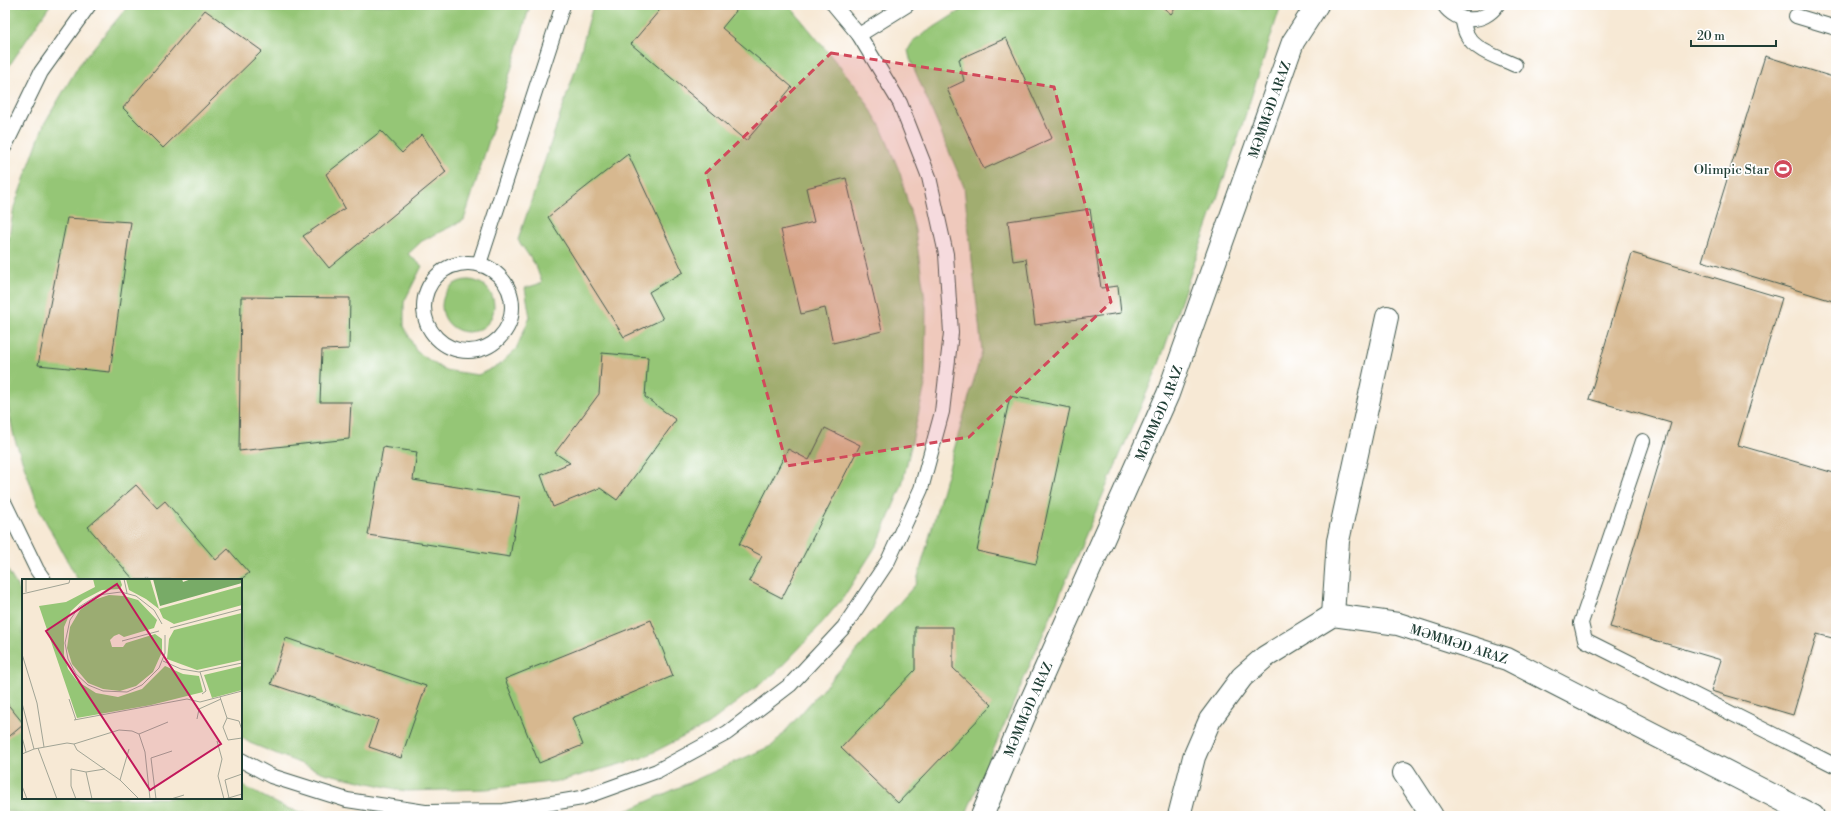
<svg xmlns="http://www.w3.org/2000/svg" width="1841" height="821" font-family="'Libre Bodoni',serif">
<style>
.green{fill:#95c676;stroke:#5a8255}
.building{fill:#d7b88f}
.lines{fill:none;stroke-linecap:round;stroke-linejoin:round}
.lane-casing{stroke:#3f574c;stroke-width:16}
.street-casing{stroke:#3f574c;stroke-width:24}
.lane{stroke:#fff;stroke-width:14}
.street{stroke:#fff;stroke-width:22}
.marked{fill:#d1495b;fill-opacity:0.2;stroke:#d1495b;stroke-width:3;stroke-dasharray:8 5;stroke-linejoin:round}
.labels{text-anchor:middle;stroke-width:3.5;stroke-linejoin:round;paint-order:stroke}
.street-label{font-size:13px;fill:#1f3d34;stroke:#fff}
.poi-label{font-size:13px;fill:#1f3d34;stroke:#fff;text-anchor:end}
.inset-road{fill:none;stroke:#a1a495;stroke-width:1}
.view{fill:#c2185b;fill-opacity:0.15;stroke:#c2185b;stroke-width:2}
.inset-edge{fill:none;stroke:#1f3d34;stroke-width:2}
</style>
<rect width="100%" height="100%" fill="#fff"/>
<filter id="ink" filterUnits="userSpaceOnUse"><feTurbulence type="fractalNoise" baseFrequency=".025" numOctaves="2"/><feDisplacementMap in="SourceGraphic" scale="8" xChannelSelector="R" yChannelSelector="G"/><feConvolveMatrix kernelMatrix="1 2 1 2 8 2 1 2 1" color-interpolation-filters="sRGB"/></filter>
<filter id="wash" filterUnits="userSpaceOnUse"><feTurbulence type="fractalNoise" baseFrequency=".012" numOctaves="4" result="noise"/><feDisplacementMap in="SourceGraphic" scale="16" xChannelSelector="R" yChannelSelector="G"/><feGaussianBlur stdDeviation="0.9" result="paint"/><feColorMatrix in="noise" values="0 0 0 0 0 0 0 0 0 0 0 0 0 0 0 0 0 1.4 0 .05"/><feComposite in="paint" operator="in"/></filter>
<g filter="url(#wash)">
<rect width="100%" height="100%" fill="#f7e9d5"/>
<g class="green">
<path d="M5 5H50L5 72Z"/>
<path d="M129 5H530L515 57 464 220 422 241 408 254 422 266 404 302V326L416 351 444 370 478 375 499 365 516 349 530 317 525 288 542 283 536 266 518 240 577 65 593 5H789L859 90 881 127 900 173 915 230 926 307 925 385 902 485 878 543 843 598 809 638 776 672 707 725 642 758 560 781 486 789 405 791 324 773 250 743 241 737V580H78L40 511 14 437 5 392V260L14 207 44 124 79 65Z"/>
<path d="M969 5H1281L1236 144 1159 364 965 816H615L773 745 916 584 982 351 964 187 910 59 908 50 914 40Z"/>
<circle cx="468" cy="306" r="26"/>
<path d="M5 566 23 596V798H241V785L286 808 316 816H27L5 810Z"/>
</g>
<g id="blocks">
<g class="building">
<path d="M339 5H357V6L339 9Z"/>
<path d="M664 5H741L722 28 792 87 746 141 631 44Z"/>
<path d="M1160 5H1178L1171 14Z"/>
<path d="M205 10 262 51 163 148 123 108Z"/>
<path d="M1006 38 1052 138 984 169 947 89 964 81 959 59Z"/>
<path d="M1765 56 1836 78V302L1702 261Z"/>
<path d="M381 131 402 153 422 134 446 172 329 268 303 236 345 208 326 174Z"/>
<path d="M628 154 683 272 649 292 663 319 624 337 548 217Z"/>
<path d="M846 178 882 331 833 343 825 308 801 314 781 230 814 222 806 188Z"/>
<path d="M1090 209 1101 288 1118 286 1121 313 1035 325 1026 259 1013 261 1008 221Z"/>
<path d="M67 218 131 222 110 372 38 365Z"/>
<path d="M1632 253 1782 298 1738 445 1834 473 1836 470V639L1817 634 1793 715 1711 691 1721 660 1610 627 1671 423 1589 399Z"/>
<path d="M241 297 350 298 349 349 322 350 320 402H351L349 439 239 451Z"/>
<path d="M602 353 648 357 645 397 676 420 617 500 600 488 553 507 541 475 570 463 555 453 599 394Z"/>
<path d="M1010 396 1070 408 1036 564 977 551Z"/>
<path d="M825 428 860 445 782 598 749 581 762 556 739 544 788 449 809 460Z"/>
<path d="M383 447 417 452 413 480 520 497 510 557 368 535Z"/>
<path d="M136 485 157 508 165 501 216 560 228 549 249 573 240 580H134L88 527Z"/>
<path d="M651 620 673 676 572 718 583 745 539 763 505 679Z"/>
<path d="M915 627H953V668L992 705 898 803 841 748 915 670Z"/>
<path d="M286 638 426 686 401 758 369 747 378 720 271 684Z"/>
<path d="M5 701 23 723V725L5 740Z"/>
</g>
</g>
</g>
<g filter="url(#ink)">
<use href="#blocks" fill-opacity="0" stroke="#3f574c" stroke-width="1"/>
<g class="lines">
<g class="lane-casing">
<g id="lane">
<path d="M1444 5C1457 24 1484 24 1497 5"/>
<path d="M1796 16 1836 28"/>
<path d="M1462 19C1464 24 1464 30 1467 35 1475 51 1500 58 1515 65"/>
<path d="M859 35 907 5"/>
<path d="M5 146 41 72 89 5"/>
<circle cx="468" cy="307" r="44"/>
<path d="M479 264 563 5"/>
<path d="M1643 441 1581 623 1585 640 1836 766"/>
<path d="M5 504 37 570 44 580"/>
<path d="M241 760 271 776 347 800 425 812 504 811 582 798 657 771 727 733 790 685 844 627 888 561 921 489 942 412 951 333 946 254 929 177 900 103 859 35 834 5"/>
</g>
</g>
<g class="street-casing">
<g id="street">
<path d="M1333 615 1338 541 1387 317"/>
<path d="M1404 773 1432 816"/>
<path id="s1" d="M982 816 1023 719 1168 394 1293 42 1317 5"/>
<path id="s2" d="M1179 816 1194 757 1210 720 1242 677 1265 657 1333 615 1398 624 1507 659 1813 816"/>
</g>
</g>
<use href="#lane" class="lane"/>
<use href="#street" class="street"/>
</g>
</g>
<path class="marked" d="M831 53 1054 87 1111 302 969 437 787 466 706 173Z"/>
<defs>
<g id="stadium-disc" transform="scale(1)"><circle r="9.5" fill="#d1495b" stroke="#fff"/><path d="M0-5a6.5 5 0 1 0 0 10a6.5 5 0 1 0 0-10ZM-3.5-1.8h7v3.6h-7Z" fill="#fff"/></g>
</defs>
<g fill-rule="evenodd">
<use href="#stadium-disc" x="1783" y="169"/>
</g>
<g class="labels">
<g class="street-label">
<text dy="5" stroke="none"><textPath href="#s1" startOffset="763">MƏMMƏD ARAZ</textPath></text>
<text dy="5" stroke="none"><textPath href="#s1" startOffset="440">MƏMMƏD ARAZ</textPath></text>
<text dy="5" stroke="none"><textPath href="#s2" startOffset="395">MƏMMƏD ARAZ</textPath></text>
<text dy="5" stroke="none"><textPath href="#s1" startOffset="116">MƏMMƏD ARAZ</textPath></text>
</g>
<g class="poi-label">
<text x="1769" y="174">Olimpic Star</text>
</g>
</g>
<g transform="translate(22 579)">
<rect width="220" height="220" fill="#f7e9d5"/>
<path d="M71 0H98L100 6 98 10 80 11 61 21 49 32 42 48V76L46 90 55 102 74 114 96 118 120 110 143 87 161 95 177 97 181 113 129 126 55 139 17 27 44 23 73 8ZM104 0H128L137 30 220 7V26L152 45 141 39 137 30 124 20 107 11ZM87 16 102 17 116 21 135 41 132 49 102 58 97 55 92 57 88 61 90 68H101L104 64 133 55 140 60V73L131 93 114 107 98 112 81 110 66 104 50 85 45 69 48 48 58 31 72 21ZM220 34V81L175 91 145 80 147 60 152 51ZM220 87V111L190 119 182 96Z" fill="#95c676"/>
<path d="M131 0H160L161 3 169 0H220V4L138 27Z" fill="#78ab67"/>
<path class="inset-road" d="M4 0V13M102 0 105 14M0 15 47 4 48 0M140 45 132 31 114 17 99 13 76 16 57 28 48 41 43 64 46 80 54 95 66 106 81 112 105 113 120 106 137 89 143 74V56M148 49 220 30M100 62 137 52M0 75 15 124 22 168M141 82 159 90 177 93 220 84M178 93 184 112 180 115M198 118 205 139 201 148 206 161 220 159M47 120 54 141M0 124 12 170M205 139 217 142 220 151M175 140 177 130 199 120M52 141 165 120 178 123 220 112M117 155 146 143M0 158 4 173M195 162 200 180 196 197 202 220M52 165 55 171 98 201 117 220M16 169 35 220M0 175 12 170 45 164 52 165 97 151 110 152 117 155 123 173 128 220M64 193 70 220M98 201 107 170M0 207 5 220M207 219 203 201 220 195M54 220 49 207V190L64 193 83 190M134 220 129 179 150 172M149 220 162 216M203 220 220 215"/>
<path class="view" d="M95 5 199 165 128 211 24 52Z"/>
<rect width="220" height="220" class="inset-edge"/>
</g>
<rect width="1841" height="821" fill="none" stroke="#fff" stroke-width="20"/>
<path d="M1691 40v6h85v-6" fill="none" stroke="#1f3d34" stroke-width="2"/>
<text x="1697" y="40" font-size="12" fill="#1f3d34" stroke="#ffffff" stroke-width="3" paint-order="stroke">20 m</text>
</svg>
